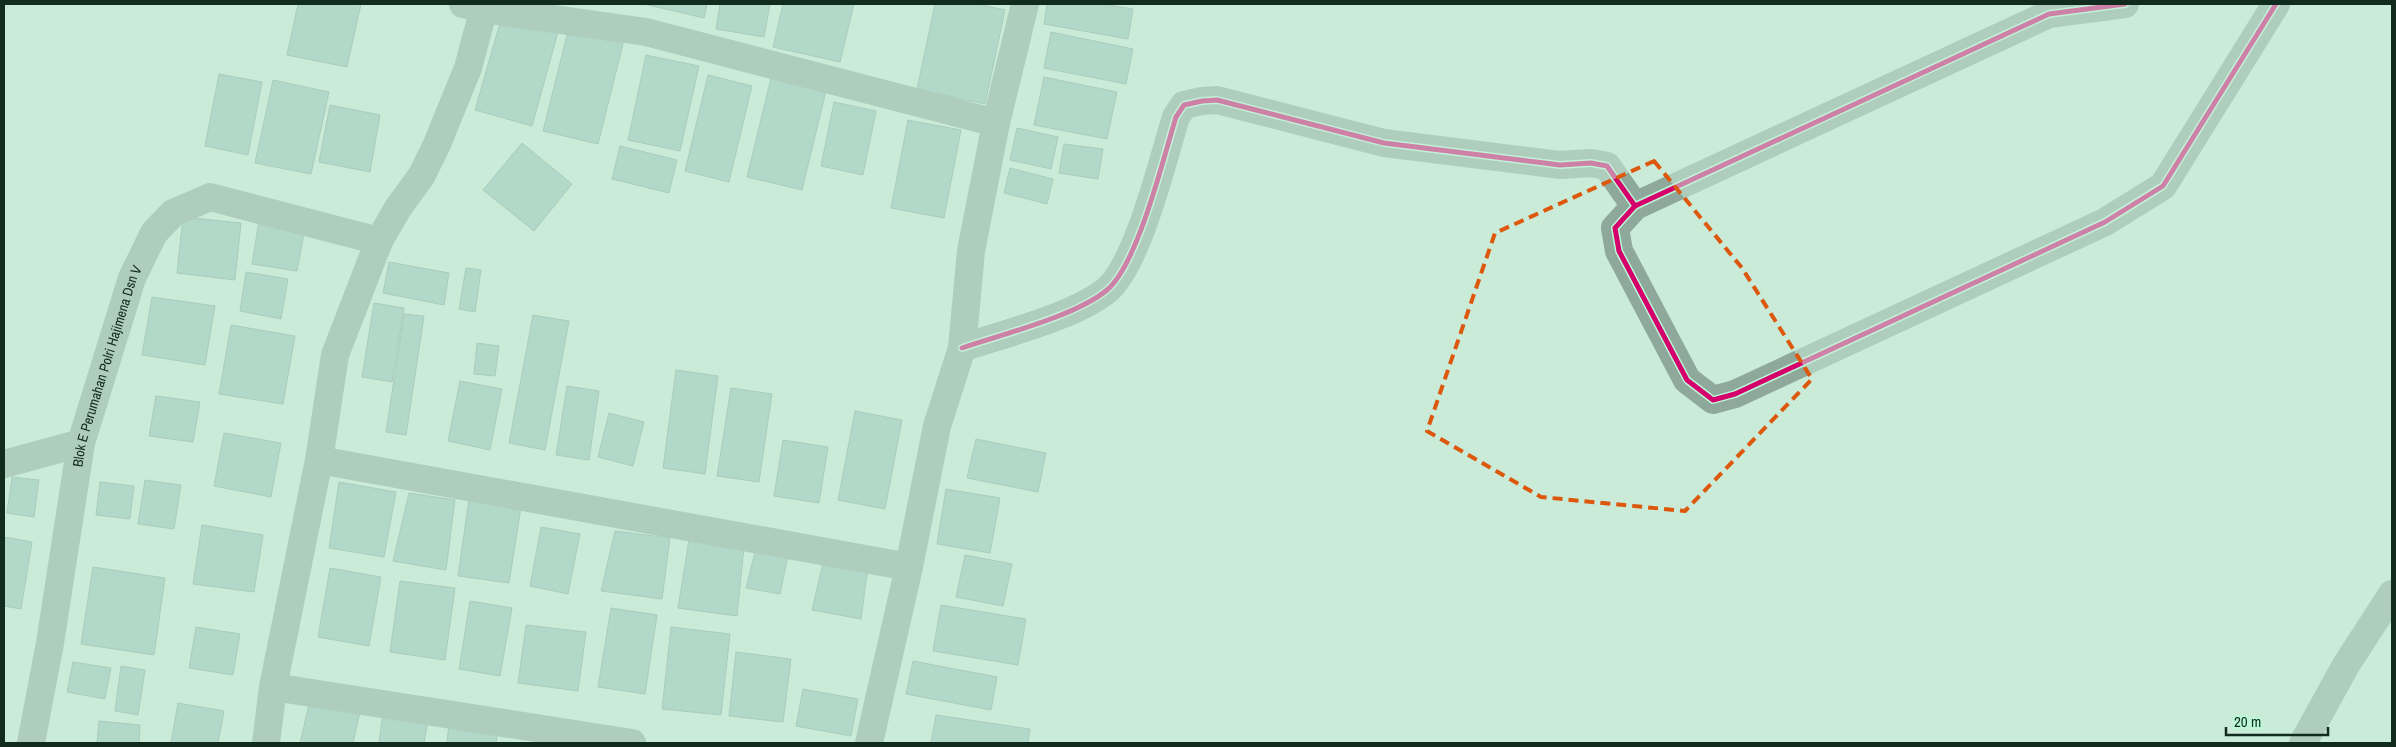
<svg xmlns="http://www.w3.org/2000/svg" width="2396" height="747" font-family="'Archivo Narrow',sans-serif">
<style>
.building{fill:#96c1b4;stroke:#87a59a}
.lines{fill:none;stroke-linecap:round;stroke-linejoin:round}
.minor{stroke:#8ea99b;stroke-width:28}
.cycleway-casing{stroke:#bafad7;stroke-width:8}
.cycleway{stroke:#d6006c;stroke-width:5}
.marked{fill:none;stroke:#dd570d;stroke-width:4;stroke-dasharray:10 6;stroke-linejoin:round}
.labels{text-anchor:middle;stroke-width:4;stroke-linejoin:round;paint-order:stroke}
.street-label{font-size:14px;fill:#122b1f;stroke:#bafad7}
</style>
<rect width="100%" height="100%" fill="#c9ebd8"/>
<g class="building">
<path d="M298 4H361L347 67 287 55Z"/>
<path d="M644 4H707L704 18Z"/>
<path d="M720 4H770L764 37 716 29Z"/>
<path d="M783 4H854L840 62 773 47Z"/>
<path d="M935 4H978L1005 10 985 104 917 89Z"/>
<path d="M1047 4H1102L1133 9 1128 39 1044 24Z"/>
<path d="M502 16 558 32 532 126 475 110Z"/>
<path d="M568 31 623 44 598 144 543 131Z"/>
<path d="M1051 32 1133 49 1126 84 1044 68Z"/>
<path d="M646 55 699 66 680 151 628 140Z"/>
<path d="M219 74 262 82 248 155 205 146Z"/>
<path d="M708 75 752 86 729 182 685 171Z"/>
<path d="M1044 77 1117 92 1107 139 1034 125Z"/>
<path d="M771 78 826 91 802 190 747 177Z"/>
<path d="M273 80 329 92 311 174 255 163Z"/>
<path d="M834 102 876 111 863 175 821 166Z"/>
<path d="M330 105 380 115 370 172 319 162Z"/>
<path d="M908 120 961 130 944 218 891 208Z"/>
<path d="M1017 128 1058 137 1051 169 1010 160Z"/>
<path d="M522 143 572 184 534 231 483 190Z"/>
<path d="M1064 144 1103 149 1098 179 1059 173Z"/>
<path d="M620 146 677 160 669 193 612 179Z"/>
<path d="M1010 168 1053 179 1047 204 1004 193Z"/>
<path d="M183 217 241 223 235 280 177 273Z"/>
<path d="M259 221 305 228 297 271 252 264Z"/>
<path d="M389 262 449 273 444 305 383 293Z"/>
<path d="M466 268 481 270 475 312 459 309Z"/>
<path d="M246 272 288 279 281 319 240 311Z"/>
<path d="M152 297 215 306 205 365 142 355Z"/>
<path d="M374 303 404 308 392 382 362 377Z"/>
<path d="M404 314 424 316 406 435 386 432Z"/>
<path d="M533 315 569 321 545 450 509 443Z"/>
<path d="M231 325 295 336 283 404 219 394Z"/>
<path d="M477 343 499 346 495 376 474 374Z"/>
<path d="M676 370 718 376 705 474 663 468Z"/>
<path d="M460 381 502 389 490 450 448 441Z"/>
<path d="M567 386 599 391 589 460 556 455Z"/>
<path d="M731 388 772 394 759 482 717 476Z"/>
<path d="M156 396 200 402 193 442 149 436Z"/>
<path d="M855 411 902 420 885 509 838 500Z"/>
<path d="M609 413 644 422 633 466 598 457Z"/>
<path d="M224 433 281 443 271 497 214 486Z"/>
<path d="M976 439 1046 453 1038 492 967 478Z"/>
<path d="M783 440 828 447 819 503 774 496Z"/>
<path d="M12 477 39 480 34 517 7 513Z"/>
<path d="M145 480 181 485 174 529 138 524Z"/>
<path d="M100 482 134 486 130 519 96 515Z"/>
<path d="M339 482 396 492 384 557 329 548Z"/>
<path d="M946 489 1000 498 990 553 937 544Z"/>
<path d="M409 493 455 500 446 570 393 561Z"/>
<path d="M469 499 521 507 509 583 458 576Z"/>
<path d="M202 525 263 535 254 592 193 584Z"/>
<path d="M541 527 580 534 568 594 530 586Z"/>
<path d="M615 531 670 538 662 599 601 591Z"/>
<path d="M4 537 32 542 21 609 4 606Z"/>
<path d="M689 540 744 546 737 616 678 608Z"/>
<path d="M756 548 789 551 780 594 746 588Z"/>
<path d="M965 555 1012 564 1003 606 956 597Z"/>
<path d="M824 559 868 567 861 619 812 610Z"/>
<path d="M93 567 165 578 154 655 81 644Z"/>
<path d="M330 568 381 577 369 646 318 637Z"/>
<path d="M400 581 455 588 445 660 390 652Z"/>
<path d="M470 601 512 608 500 676 459 669Z"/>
<path d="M941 605 1026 619 1018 665 933 651Z"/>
<path d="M611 608 657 615 645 694 598 687Z"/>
<path d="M526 625 586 632 578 691 518 683Z"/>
<path d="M196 627 240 634 233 675 189 668Z"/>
<path d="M671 627 730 634 721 715 662 709Z"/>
<path d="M736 652 791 659 783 722 729 716Z"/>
<path d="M913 661 997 677 991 710 906 694Z"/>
<path d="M73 662 111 668 105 699 67 692Z"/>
<path d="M121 666 145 670 138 715 115 711Z"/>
<path d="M803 689 858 699 851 736 796 726Z"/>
<path d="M311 696 361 708 353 743H300Z"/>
<path d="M178 703 224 711 218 743H171Z"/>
<path d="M383 713 428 720 424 743H379Z"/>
<path d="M936 715 1030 729 1028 743H931Z"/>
<path d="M99 721 140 725 139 743H97Z"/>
<path d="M449 723 498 728 496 743H447Z"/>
</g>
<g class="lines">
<g class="minor">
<path d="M463 4 483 9 646 32 996 123"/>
<path d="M2125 4 2049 14 1635 206 1615 228 1619 251 1687 380 1713 400 1735 394 2105 222 2163 186 2276 4"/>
<path d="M962 348C1003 334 1076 316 1107 290 1138 264 1163 159 1176 117L1184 105 1202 101 1217 100 1384 143 1560 165 1591 163 1607 166 1635 206"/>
<path d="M319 460 909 567"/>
<path d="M4 464 81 443"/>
<path d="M273 687 632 743"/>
<path id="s1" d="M31 743 50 643 81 443 132 278 154 233 173 213 210 197 379 241"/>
<path d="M266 743 273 687 319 460 335 355 379 241 398 208 422 175 437 144 468 68 485 4"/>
<path d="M869 743 909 567 937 426 962 348 971 251 996 123 1025 4"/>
<path d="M2303 743 2346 665 2392 594"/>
</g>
<g class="cycleway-casing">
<g id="cycleway">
<path d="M2125 4 2049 14 1635 206 1615 228 1619 251 1687 380 1713 400 1735 394 2105 222 2163 186 2276 4"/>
<path d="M962 348C1003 334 1076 316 1107 290 1138 264 1163 159 1176 117L1184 105 1202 101 1217 100 1384 143 1560 165 1591 163 1607 166 1635 206"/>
</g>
</g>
<use href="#cycleway" class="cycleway"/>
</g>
<path d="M0 0H2396V747H0ZM1654 161 1742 268 1812 379 1685 511 1541 497 1427 431 1495 233Z" fill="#c9ebd8" fill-opacity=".55" fill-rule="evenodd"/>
<path class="marked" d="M1654 161 1742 268 1812 379 1685 511 1541 497 1427 431 1495 233Z"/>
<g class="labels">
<g class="street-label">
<text dy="5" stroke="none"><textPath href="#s1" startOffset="385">Blok E Perumahan Polri Hajimena Dsn V</textPath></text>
</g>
</g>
<rect width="2396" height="747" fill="none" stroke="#122b1f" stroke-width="10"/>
<path d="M2226 727v8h102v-8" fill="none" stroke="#122b1f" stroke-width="2.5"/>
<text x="2234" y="727" font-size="15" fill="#122b1f" stroke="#bafad7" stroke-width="4" paint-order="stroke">20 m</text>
</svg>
